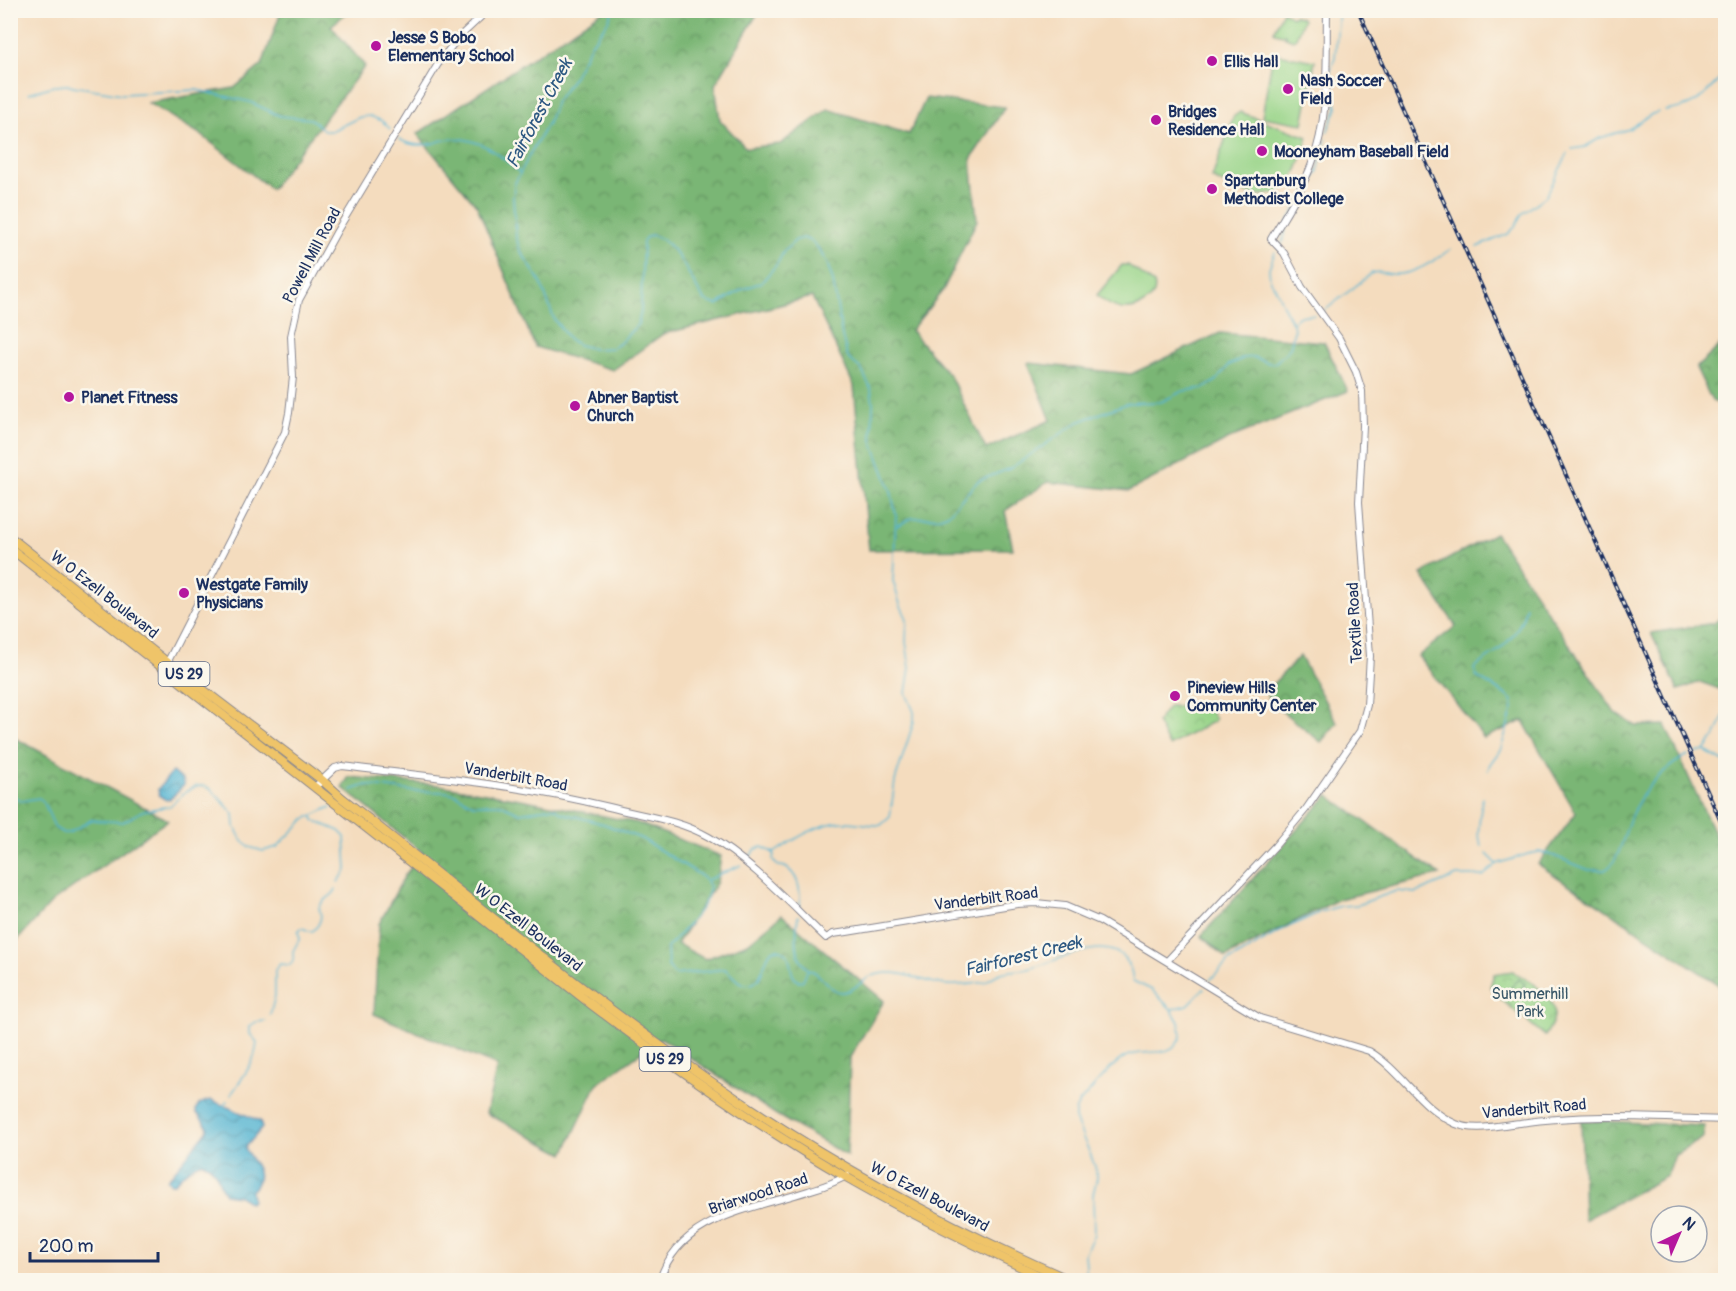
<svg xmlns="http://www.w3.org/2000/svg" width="1736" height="1291" font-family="Pangolin,sans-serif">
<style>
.forest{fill:url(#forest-crowns);stroke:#4a7269;stroke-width:1.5}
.park{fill:url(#park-crowns);stroke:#5a8273;stroke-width:1.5}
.garden{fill:#98d488;stroke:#5a8273;stroke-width:1.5}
.water{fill:url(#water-waves);stroke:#377298;stroke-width:1.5}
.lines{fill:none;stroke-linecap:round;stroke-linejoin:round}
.stream{stroke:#53b4d2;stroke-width:1.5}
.tertiary-casing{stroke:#88868e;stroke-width:8}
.primary-casing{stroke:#88868e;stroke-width:10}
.tertiary{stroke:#fff;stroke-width:6}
.primary{stroke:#efc469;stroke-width:8}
.rail-casing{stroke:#1b2f5e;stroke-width:4}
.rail{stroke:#fbf7ec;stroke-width:1.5;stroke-dasharray:4.5;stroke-linecap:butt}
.poi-dot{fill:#b5179e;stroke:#fbf7ec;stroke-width:2}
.labels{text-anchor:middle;stroke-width:5;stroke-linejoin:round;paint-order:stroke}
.shield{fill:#fbf7ec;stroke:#5e6b89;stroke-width:1.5}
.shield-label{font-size:15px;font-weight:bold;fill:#1b2f5e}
.poi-label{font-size:16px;font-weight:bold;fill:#1b2f5e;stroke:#fbf7ec;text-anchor:start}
.street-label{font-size:16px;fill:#1b2f5e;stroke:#fbf7ec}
.park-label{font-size:16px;fill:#3a5868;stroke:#fbf7ec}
.water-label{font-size:18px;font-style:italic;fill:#2c5781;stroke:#fbf7ec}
</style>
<defs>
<pattern id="forest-crowns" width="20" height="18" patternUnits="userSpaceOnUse" patternTransform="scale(1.5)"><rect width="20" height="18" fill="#7ab674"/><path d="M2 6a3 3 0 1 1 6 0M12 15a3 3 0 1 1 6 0" fill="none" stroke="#639462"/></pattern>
<pattern id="park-crowns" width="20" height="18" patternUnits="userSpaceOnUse" patternTransform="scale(1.5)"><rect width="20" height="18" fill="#98d488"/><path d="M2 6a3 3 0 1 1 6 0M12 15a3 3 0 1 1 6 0" fill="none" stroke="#82b678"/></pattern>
<pattern id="water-waves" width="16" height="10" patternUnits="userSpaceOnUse" patternTransform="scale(1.5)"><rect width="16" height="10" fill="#53b4d2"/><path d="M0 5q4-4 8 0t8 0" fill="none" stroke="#4493ae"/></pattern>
</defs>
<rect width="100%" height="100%" fill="#fbf7ec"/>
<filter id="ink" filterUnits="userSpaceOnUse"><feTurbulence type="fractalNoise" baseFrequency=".0167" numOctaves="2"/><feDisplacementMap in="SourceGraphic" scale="12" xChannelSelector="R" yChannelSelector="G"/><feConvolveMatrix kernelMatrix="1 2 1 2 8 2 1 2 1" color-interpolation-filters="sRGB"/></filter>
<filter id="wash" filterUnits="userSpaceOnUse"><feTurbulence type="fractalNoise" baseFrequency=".008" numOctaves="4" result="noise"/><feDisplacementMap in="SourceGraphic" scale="24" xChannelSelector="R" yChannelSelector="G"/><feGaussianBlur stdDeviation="1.35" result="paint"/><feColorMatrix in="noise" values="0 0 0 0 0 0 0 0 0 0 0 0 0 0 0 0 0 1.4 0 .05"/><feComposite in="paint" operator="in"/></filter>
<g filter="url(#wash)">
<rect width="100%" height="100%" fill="#f4dcbe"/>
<g class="forest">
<path d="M604 10 759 11 715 85 720 120 746 148 780 144 828 109 909 134 926 98 1005 107 971 159 977 220 943 290 911 330 950 376 986 449 1051 420 1028 363 1131 374 1220 333 1324 342 1348 391 1235 436 1129 491 1048 482 1005 511 1013 549 869 550 854 386 812 297 663 334 613 370 535 347 477 206 417 134Z"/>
<path d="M281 11H349L331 26 365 66 271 189 200 134 148 103 234 88 262 65Z"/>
<path d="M1725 341V407L1712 401 1696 368Z"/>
<path d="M1495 533 1615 713 1636 726 1665 725 1725 857V989L1538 864 1576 813 1523 721 1484 738 1418 656 1456 626 1421 574Z"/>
<path d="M1725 614V691L1700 682 1678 690 1651 633 1714 623Z"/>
<path d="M1300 656 1337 723 1321 742 1269 701 1266 691Z"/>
<path d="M11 736 168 820 52 902 11 947Z"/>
<path d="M349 777 439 785 526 800 638 823 721 856 717 882 677 944 705 959 748 943 782 915 884 1001 850 1057 847 1156 775 1114 661 1038 597 1084 564 1154 486 1113 497 1066 374 1014 379 924 405 875 423 853 342 787Z"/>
<path d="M1328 795 1440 875 1339 899 1226 957 1201 936Z"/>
<path d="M1581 1120 1705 1126 1703 1138 1675 1155 1667 1176 1584 1220Z"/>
</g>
<g class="park">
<path d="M1190 701 1210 710 1215 719 1214 721 1169 746 1157 722 1169 706H1187Z"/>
<path d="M1513 971C1518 978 1523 976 1529 980 1533 982 1537 987 1540 990 1559 1006 1558 1016 1545 1036L1503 1001 1490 987 1494 974Z"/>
</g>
<g class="garden">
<path d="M1283 11 1292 17 1294 15 1302 18 1303 20 1296 38 1293 40 1285 37V34L1282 35 1275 33 1274 30Z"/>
<path d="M1273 53 1315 61 1303 124 1262 117Z"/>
<path d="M1240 112 1308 137C1303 153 1298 177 1284 188 1262 204 1232 189 1212 178L1233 117Z"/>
<path d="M1122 265H1128L1154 284C1159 300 1135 311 1122 309 1111 307 1104 302 1097 295Z"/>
<path d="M1519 979 1525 984 1515 997 1508 991Z"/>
</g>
<g class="water">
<path d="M172 772 183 780 184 785 170 799 166 800 159 795 158 789Z"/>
<path d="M211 1100 260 1121 262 1128 245 1148C252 1163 268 1174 251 1191L252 1200 250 1203 239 1196 225 1194C220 1187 219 1178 214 1171 201 1151 184 1174 174 1183H171L167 1180 207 1131 208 1127 196 1112C196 1103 204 1102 211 1100Z"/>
</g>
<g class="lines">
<g class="stream">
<path d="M613 10 608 21 591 44 574 76 556 101 548 123 532 150 515 183 513 197 516 237 520 250 541 283 554 319 562 330 570 340 579 345 594 349 612 348 619 344 638 324 641 312 643 242 645 238 651 235C677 240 691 282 705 301L717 305 741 290 762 282 777 264 784 251 796 240 803 238 811 241 818 248 827 263 833 281 842 336 848 358 861 369 871 389 873 403 872 440 891 491 896 515 893 581 900 604 907 619 906 642 910 668 906 693 914 712V721L895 781 890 817 881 825C868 826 856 821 843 822 820 822 793 840 774 853"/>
<path d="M29 93 54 86 67 85 122 94 197 90 250 102 280 116 311 119 325 131H331L360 117 370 116 382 121 390 129"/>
<path d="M10 96H16"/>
<path d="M1665 111C1700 106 1702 96 1726 73"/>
<path d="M1327 132 1337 108 1330 72 1335 57 1339 10"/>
<path d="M399 139C410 146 423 146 435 143 440 141 444 139 449 139 478 136 500 154 520 173"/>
<path d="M1572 149 1585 147 1600 138 1629 129 1652 114 1659 112"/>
<path d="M1282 244 1288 222 1317 174 1326 139"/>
<path d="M1477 247 1508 234 1515 227 1522 214 1546 196 1568 153"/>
<path d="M1324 311 1372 273C1382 270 1390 276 1400 274 1419 272 1436 259 1451 249"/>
<path d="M1294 322C1298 314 1306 315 1314 315"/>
<path d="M897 526 912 518 940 517 948 514 978 481 1011 468 1078 422 1128 403 1161 402 1183 391 1204 388 1216 381 1229 365 1244 358 1253 357 1269 363H1275L1290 348 1294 331 1293 323 1288 316 1275 287 1270 281 1269 268 1275 252"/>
<path d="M1705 751 1716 735 1726 711"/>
<path d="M1696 753 1705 751 1726 763"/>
<path d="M1488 770 1490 764 1501 749 1513 708 1512 701 1508 696 1477 677 1474 669C1480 662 1487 659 1494 654 1510 642 1522 626 1526 606"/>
<path d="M352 790 366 785 411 791 446 792 455 794 473 804H500L520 813 548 808H555L562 813 604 824 642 839 700 875 709 885C712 904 679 934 667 948L668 966 675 975 725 969C732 973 735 982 744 984 769 990 760 942 781 950 795 955 786 974 799 982L803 980 808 969"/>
<path d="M10 794 21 801 39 798 43 801 55 828 63 833H69L91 820 123 822 142 811 170 806 185 792 197 786H205L212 790 234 814 235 827 241 839 249 847 263 851 277 847 305 819 331 807"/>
<path d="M312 816 315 821 339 831 345 837 347 870 338 882"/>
<path d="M1482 846 1478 834 1482 798"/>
<path d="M774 854C773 859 772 860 776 864 780 868 780 865 785 867 800 875 801 895 800 909"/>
<path d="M1487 854 1496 863"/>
<path d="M747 860 756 849 762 847 774 853"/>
<path d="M707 880 741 865"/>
<path d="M798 916C796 931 793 959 808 969 810 971 814 971 816 973 839 996 841 999 869 977"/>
<path d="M872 976C899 965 928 987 957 985 966 985 975 984 984 982 991 979 997 973 1005 972 1013 970 1022 971 1032 968 1063 959 1128 924 1133 981L1152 990 1171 1009 1179 1022 1181 1036C1173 1061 1144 1047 1125 1057 1112 1063 1090 1092 1079 1103L1075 1111V1119L1095 1166 1097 1178 1093 1194 1094 1234 1085 1253 1087 1280"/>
<path d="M1210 980 1229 961 1282 930 1320 912 1341 906 1357 905 1396 891 1416 893 1457 876H1483L1497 864 1528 854 1539 852 1549 854 1589 870H1605C1620 862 1624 832 1631 816 1643 789 1662 769 1688 755"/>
<path d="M1172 1009 1188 1005 1204 989"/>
<path d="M270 1015 275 996V970L280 964 290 965C295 960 293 958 293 951L300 938 298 932 300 929 302 928 312 932C320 924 323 918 319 908 322 898 333 898 336 889"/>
<path d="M231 1095C243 1075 255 1065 257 1042L250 1034V1026L256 1022 266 1021"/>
<path d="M224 1106 227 1101"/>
</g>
</g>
</g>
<g filter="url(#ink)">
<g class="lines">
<g class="tertiary-casing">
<g id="tertiary">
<path d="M165 667 285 432 289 413 293 377 291 336 299 300 337 231 438 64 457 39 488 10"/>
<path d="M315 787 335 768 342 766C431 777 522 785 609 807 643 816 677 819 709 837 749 859 792 906 826 938L833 934 847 932 1017 904 1036 903 1065 906 1100 921 1260 1018 1369 1051C1401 1070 1420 1108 1456 1124 1476 1132 1499 1125 1520 1123 1588 1113 1656 1118 1726 1120"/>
<path d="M1167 961 1275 846 1306 809 1360 731 1367 705 1370 656 1359 502 1363 426 1362 391 1356 372 1339 338 1302 287 1284 253 1271 239C1285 215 1301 192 1311 166 1330 118 1326 61 1327 10"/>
<path d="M660 1280C679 1216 754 1209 808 1191 821 1187 836 1183 847 1175"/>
</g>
</g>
<g class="primary-casing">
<g id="primary">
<path d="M10 537 168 663 322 780 342 798C462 892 580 991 706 1078 820 1157 943 1225 1070 1280"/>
<path d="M10 548 592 1005C674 1067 757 1126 846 1177 912 1215 980 1248 1049 1280"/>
</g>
</g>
<use href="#tertiary" class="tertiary"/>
<use href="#primary" class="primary"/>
<g class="rail-casing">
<path id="rail" d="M1358 10 1726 833"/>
</g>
<use href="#rail" class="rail"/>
</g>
</g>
<g class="poi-dot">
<circle cx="376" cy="46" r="6"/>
<circle cx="1212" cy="61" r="6"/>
<circle cx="1288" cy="89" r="6"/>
<circle cx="1156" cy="120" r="6"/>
<circle cx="1262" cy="151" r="6"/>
<circle cx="1212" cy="189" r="6"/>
<circle cx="69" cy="397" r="6"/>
<circle cx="575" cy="406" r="6"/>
<circle cx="184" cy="593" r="6"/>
<circle cx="1175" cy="696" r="6"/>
</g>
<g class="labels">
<g class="shield">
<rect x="158.5" y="662" width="51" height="24" rx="4.5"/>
<rect x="639.5" y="1047" width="51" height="24" rx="4.5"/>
</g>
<g class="shield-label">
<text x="184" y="679">US 29</text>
<text x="665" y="1064">US 29</text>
</g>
<g class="poi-label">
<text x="388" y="43">Jesse S Bobo<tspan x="388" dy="18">Elementary School</tspan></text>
<text x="1224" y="67">Ellis Hall</text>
<text x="1300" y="86">Nash Soccer<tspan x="1300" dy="18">Field</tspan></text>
<text x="1168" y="117">Bridges<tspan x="1168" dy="18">Residence Hall</tspan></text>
<text x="1274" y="157">Mooneyham Baseball Field</text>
<text x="1224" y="186">Spartanburg<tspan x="1224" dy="18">Methodist College</tspan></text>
<text x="81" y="403">Planet Fitness</text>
<text x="587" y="403">Abner Baptist<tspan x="587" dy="18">Church</tspan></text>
<text x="196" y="590">Westgate Family<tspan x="196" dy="18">Physicians</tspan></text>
<text x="1187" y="693">Pineview Hills<tspan x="1187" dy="18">Community Center</tspan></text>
</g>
<g class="street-label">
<text transform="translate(311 255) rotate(-62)" y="6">Powell Mill Road</text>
<text transform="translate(105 594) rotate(38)" y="6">W O Ezell Boulevard</text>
<text transform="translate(1354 623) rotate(-93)" y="6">Textile Road</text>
<text transform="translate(516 776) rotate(10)" y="6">Vanderbilt Road</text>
<text transform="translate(986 898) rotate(-7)" y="6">Vanderbilt Road</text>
<text transform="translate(529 927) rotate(38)" y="6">W O Ezell Boulevard</text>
<text transform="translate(1534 1108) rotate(-5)" y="6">Vanderbilt Road</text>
<text transform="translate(758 1193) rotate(-18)" y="6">Briarwood Road</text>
<text transform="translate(930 1196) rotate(28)" y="6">W O Ezell Boulevard</text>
</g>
<g class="park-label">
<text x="1530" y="999">Summerhill<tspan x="1530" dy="18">Park</tspan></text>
</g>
<g class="water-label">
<text transform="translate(539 113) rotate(-62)" y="6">Fairforest Creek</text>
<text transform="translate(1023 956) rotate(-14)" y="6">Fairforest Creek</text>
</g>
</g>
<rect width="1736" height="1291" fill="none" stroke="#fbf7ec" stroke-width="36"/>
<g transform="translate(1679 1234) rotate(44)"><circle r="28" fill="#fbf7ec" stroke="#a1a7b3" stroke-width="1.5"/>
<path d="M0-4.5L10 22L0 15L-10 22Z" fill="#b5179e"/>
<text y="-9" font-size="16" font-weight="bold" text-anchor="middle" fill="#1b2f5e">N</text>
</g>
<path d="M30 1252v9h128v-9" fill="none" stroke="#1b2f5e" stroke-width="3"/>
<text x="39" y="1252" font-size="18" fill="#1b2f5e" stroke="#fbf7ec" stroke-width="4.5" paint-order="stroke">200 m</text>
</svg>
